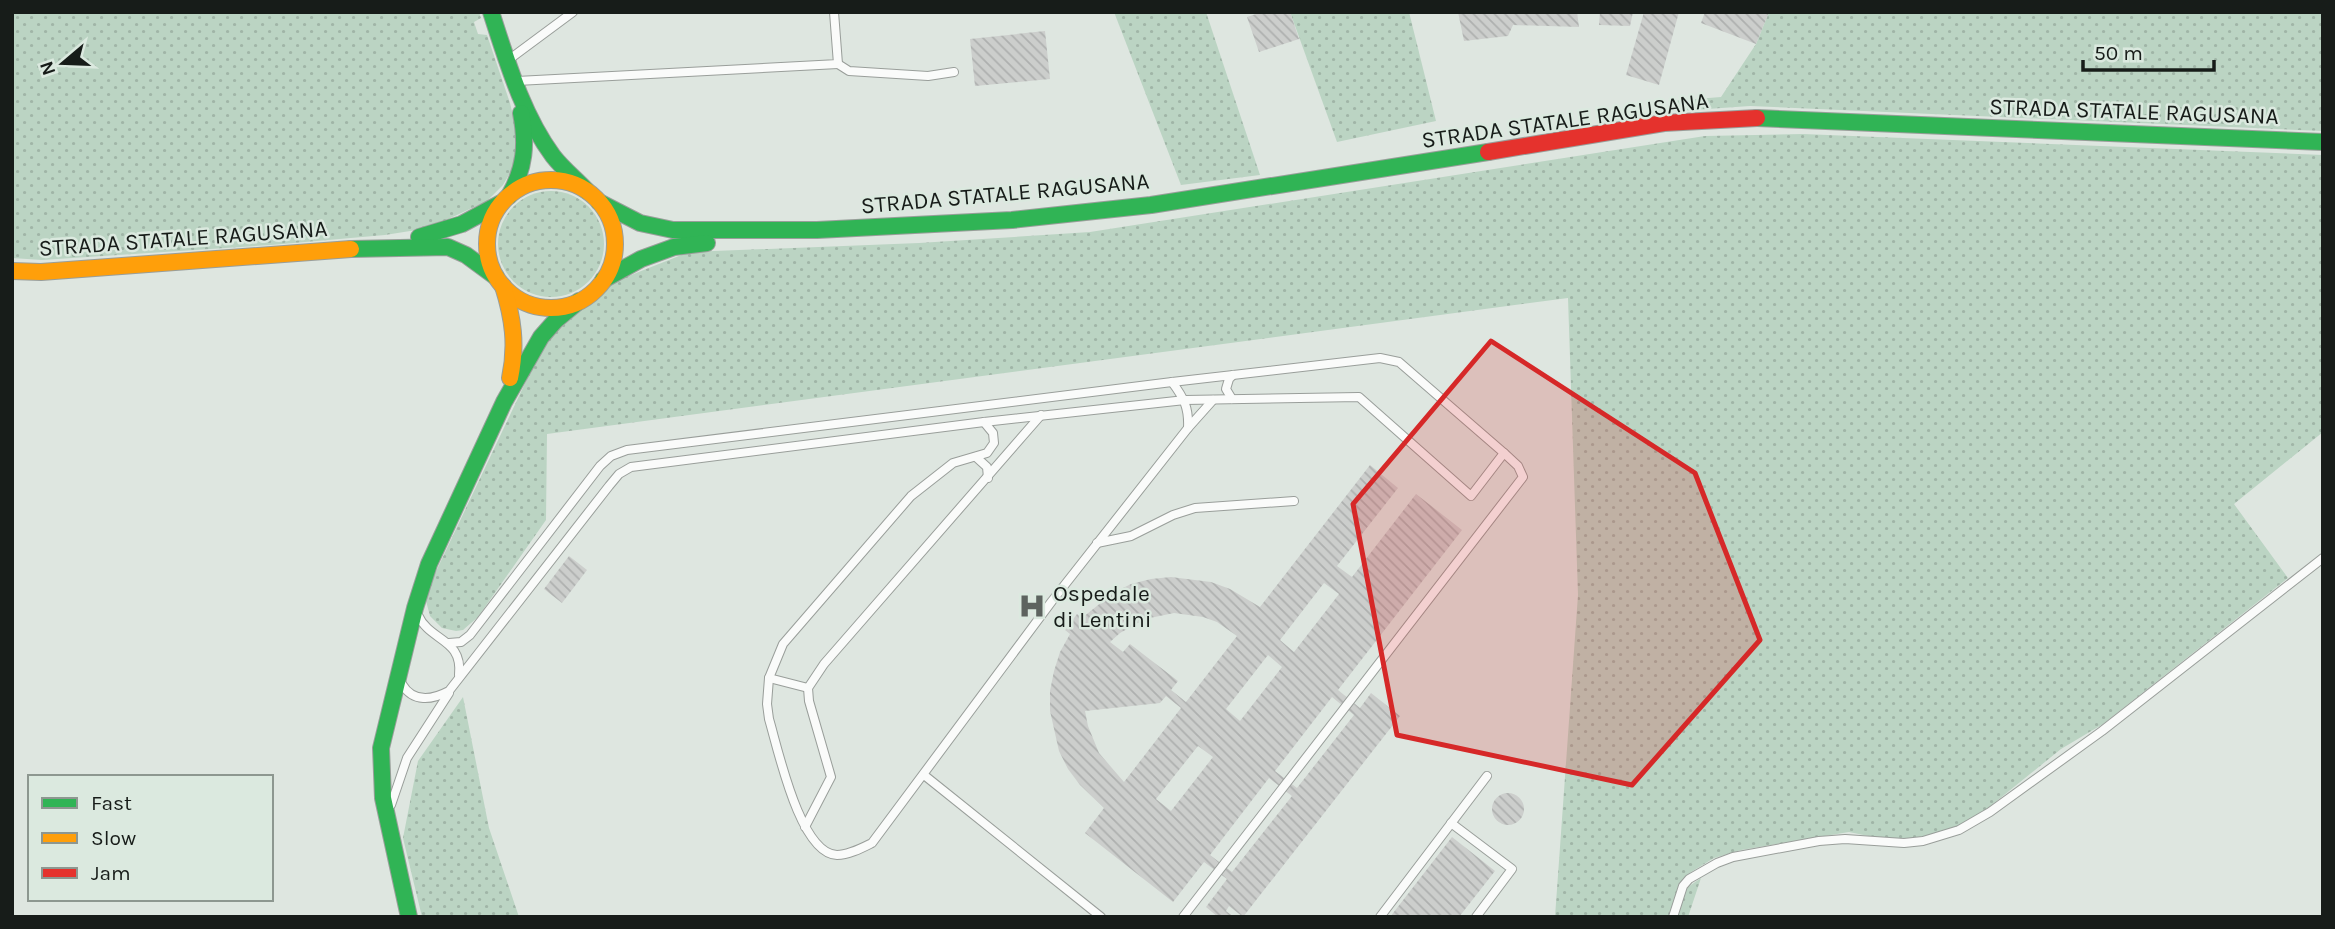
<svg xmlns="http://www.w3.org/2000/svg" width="2335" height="929" font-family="Karla,sans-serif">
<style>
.grass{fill:url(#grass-dots)}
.building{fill:url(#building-back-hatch);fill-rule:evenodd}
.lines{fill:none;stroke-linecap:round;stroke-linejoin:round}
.lane-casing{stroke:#999e9a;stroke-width:10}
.fast-casing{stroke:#999e9a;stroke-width:18}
.slow-casing{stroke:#999e9a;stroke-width:18}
.jam-casing{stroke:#999e9a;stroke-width:18}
.lane{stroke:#fafbfa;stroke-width:8}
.fast{stroke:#30b455;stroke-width:16}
.slow{stroke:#ff9f0a;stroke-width:16}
.jam{stroke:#e5322d;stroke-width:16}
.marked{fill:#d62828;fill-opacity:0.2;stroke:#d62828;stroke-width:5;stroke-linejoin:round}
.labels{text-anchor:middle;stroke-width:5;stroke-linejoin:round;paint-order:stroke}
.street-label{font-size:23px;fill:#171c19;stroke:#dbe9df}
.poi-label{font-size:23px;fill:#171c19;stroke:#dbe9df;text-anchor:start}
</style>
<defs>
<pattern id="grass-dots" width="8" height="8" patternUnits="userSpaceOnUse" patternTransform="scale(1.75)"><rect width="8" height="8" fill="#bbd4c3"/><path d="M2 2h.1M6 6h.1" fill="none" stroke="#a0b5a7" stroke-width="1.8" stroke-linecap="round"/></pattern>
<pattern id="building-back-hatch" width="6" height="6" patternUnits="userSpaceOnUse" patternTransform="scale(1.75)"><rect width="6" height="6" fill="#cccecc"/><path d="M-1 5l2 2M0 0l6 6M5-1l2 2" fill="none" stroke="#aeb0af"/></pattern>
</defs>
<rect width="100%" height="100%" fill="#dee6e0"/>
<g class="grass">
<path d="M12 12H479L481 18 474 22 478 34 487 35 510 103 517 132V161L503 185 487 201 429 228 385 235 271 245 42 260 12 258Z"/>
<path d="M1114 12H1206L1260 175 1181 185Z"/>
<path d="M1290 12H1409L1436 121 1337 142Z"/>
<path d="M1769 12H2323V131L1750 106 1679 111 1671 101 1721 97 1756 44Z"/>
<path d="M1803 134 2323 155V432L2234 504 2288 578 2103 724 2061 749 1988 808 1959 826 1921 838H1878L1849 832 1741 850 1714 858 1691 872 1679 884 1668 917H1555L1578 595 1568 298 547 434 546 520 478 617 463 630 456 631 442 628 430 616 426 601 431 582 545 341 616 281 689 252 919 243 1090 232 1705 136Z"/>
<circle cx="551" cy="244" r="53"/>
<path d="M463 697 489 828 519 917H422L403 838 418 761Z"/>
<path d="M1701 878 1688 917H1677L1685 889Z"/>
</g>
<g class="building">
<path d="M1262 12H1290L1299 39 1259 52 1247 17Z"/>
<path d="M1458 12H1577L1579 27 1513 25 1508 36 1464 41Z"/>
<path d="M1600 12H1633L1630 26 1599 25Z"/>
<path d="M1644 12H1679L1659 85 1626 75Z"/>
<path d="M1705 12H1769L1756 44 1701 23Z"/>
<path d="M1045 31 1050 79 975 86 970 39Z"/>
<path d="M1370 465 1398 488 1337 566 1352 577 1416 494 1462 530 1338 690 1360 708 1371 693 1400 716 1243 917 1229 906 1226 911 1234 917H1218L1206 907 1227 879 1204 862 1173 902 1085 833 1104 808 1080 785 1068 769 1059 751 1050 711V691L1054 671 1060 652 1070 634 1065 630 1077 614 1082 618 1113 593 1131 584 1151 579 1171 577 1211 582 1230 589 1260 607ZM1324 583 1339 594 1294 652 1280 640ZM1174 613 1203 617 1217 622 1237 636 1186 702 1171 690 1178 681 1130 644 1123 652 1110 642 1120 633 1145 619ZM1268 655 1282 667 1240 721 1226 709ZM1166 696 1181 708 1124 782 1099 753 1088 726 1085 711 1160 703ZM1332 697 1354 715 1297 788 1275 771ZM1198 746 1213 757 1171 811 1156 799ZM1269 778 1292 796 1232 872 1210 855Z"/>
<path d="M569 556 587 570 562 603 544 589Z"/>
<circle cx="1508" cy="809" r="16"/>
<path d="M1452 837 1495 871 1459 917H1390Z"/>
</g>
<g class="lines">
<g class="lane-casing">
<g id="lane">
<path d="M511 58 573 12"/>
<path d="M838 64 849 71 928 76 954 72"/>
<path d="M517 81 838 64 834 12"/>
<path d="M1232 399 1226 389 1229 379 1233 375"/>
<path d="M984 422 993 433 994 443 987 453 953 463 911 496 783 644 769 678 767 704 769 719C778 749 800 854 837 855 849 855 862 848 872 843L1052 601 1188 428C1189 408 1184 398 1172 382"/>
<path d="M1188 428 1213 400"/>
<path d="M976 457 987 467 988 478"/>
<path d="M1097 543 1131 536 1173 515 1195 508 1294 501"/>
<path d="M418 615C430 642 463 638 459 675"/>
<path d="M449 643 461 642 470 635 600 466 611 456 627 450 1172 382 1380 358 1399 362 1504 453 1518 466 1523 477 1183 917"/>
<path d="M769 678 808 688"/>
<path d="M402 684C413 703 432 700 449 691L609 486 619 474 631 467 984 422 1185 400 1359 397 1471 496 1504 453"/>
<path d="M924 775 1101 917"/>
<path d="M391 805 407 758 449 693"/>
<path d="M1451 823 1512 869 1476 917"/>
<path d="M805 827 831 777 809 701 808 688 824 664 1041 415"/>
<path d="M1380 917 1487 776"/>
<path d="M1673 917 1683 886 1689 879 1717 863 1733 857 1819 841 1845 839 1904 843 1923 841 1959 830 1990 812 2102 731 2323 558"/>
</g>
</g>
<g class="fast-casing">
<g id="fast">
<path d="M491 12C507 61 522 114 553 156 563 169 576 179 587 191"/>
<path d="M1757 118 2323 142"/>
<path d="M509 196C525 168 527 144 521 113"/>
<path d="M599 202 640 223 673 230H817L1012 220 1151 205 1488 152"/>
<path d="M419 237 462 224 501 203"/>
<path d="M351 249 448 247 466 255 496 277"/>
<path d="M603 280 641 259 674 247 707 243"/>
<path d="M409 917 383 798 381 748 415 608 429 564 504 402 541 337 556 320 579 301"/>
</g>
</g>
<g class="slow-casing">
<g id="slow">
<circle cx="551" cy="244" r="64"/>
<path d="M12 271 41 272 351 249"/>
<path d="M503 286C513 318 517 345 510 378"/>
</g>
</g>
<g class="jam-casing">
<path id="jam" d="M1488 152 1664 123 1757 118"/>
</g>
<use href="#lane" class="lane"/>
<use href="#fast" class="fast"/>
<use href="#slow" class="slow"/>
<use href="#jam" class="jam"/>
</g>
<path class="marked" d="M1491 341 1695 473 1760 640 1632 785 1397 735 1353 504Z"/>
<defs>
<g id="hospital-bare" transform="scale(2.1)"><path d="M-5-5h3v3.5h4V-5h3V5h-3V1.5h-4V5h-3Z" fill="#5d635f" stroke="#dbe9df" stroke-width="2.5" paint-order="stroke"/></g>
</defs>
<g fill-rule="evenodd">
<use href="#hospital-bare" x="1032" y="606"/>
</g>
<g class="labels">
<g class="street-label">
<text transform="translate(2134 111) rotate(2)" y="8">STRADA STATALE RAGUSANA</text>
<text transform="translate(1565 120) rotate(-8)" y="8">STRADA STATALE RAGUSANA</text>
<text transform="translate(1005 193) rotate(-5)" y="8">STRADA STATALE RAGUSANA</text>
<text transform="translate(183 238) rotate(-4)" y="8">STRADA STATALE RAGUSANA</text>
</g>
<g class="poi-label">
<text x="1053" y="601">Ospedale<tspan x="1053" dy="26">di Lentini</tspan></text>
</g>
</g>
<rect width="2335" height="929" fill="none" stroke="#171c19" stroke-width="28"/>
<rect x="28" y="775" width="245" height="126" fill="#dbe9df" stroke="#8d9790" stroke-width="2"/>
<rect x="42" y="798" width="35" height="10" fill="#30b455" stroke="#8d9790" stroke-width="2"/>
<text x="91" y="810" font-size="21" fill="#171c19">Fast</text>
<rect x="42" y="833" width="35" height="10" fill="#ff9f0a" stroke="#8d9790" stroke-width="2"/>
<text x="91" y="845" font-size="21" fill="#171c19">Slow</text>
<rect x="42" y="868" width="35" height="10" fill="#e5322d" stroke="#8d9790" stroke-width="2"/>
<text x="91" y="880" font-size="21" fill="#171c19">Jam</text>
<g transform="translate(63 63) rotate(251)" stroke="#dbe9df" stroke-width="5" paint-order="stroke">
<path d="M0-5L12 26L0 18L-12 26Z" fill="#171c19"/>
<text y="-10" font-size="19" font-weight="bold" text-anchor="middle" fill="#171c19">N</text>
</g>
<path d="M2083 60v10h131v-10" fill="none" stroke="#171c19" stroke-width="3.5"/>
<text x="2094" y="60" font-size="21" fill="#171c19" stroke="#dbe9df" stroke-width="5" paint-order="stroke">50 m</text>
</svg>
